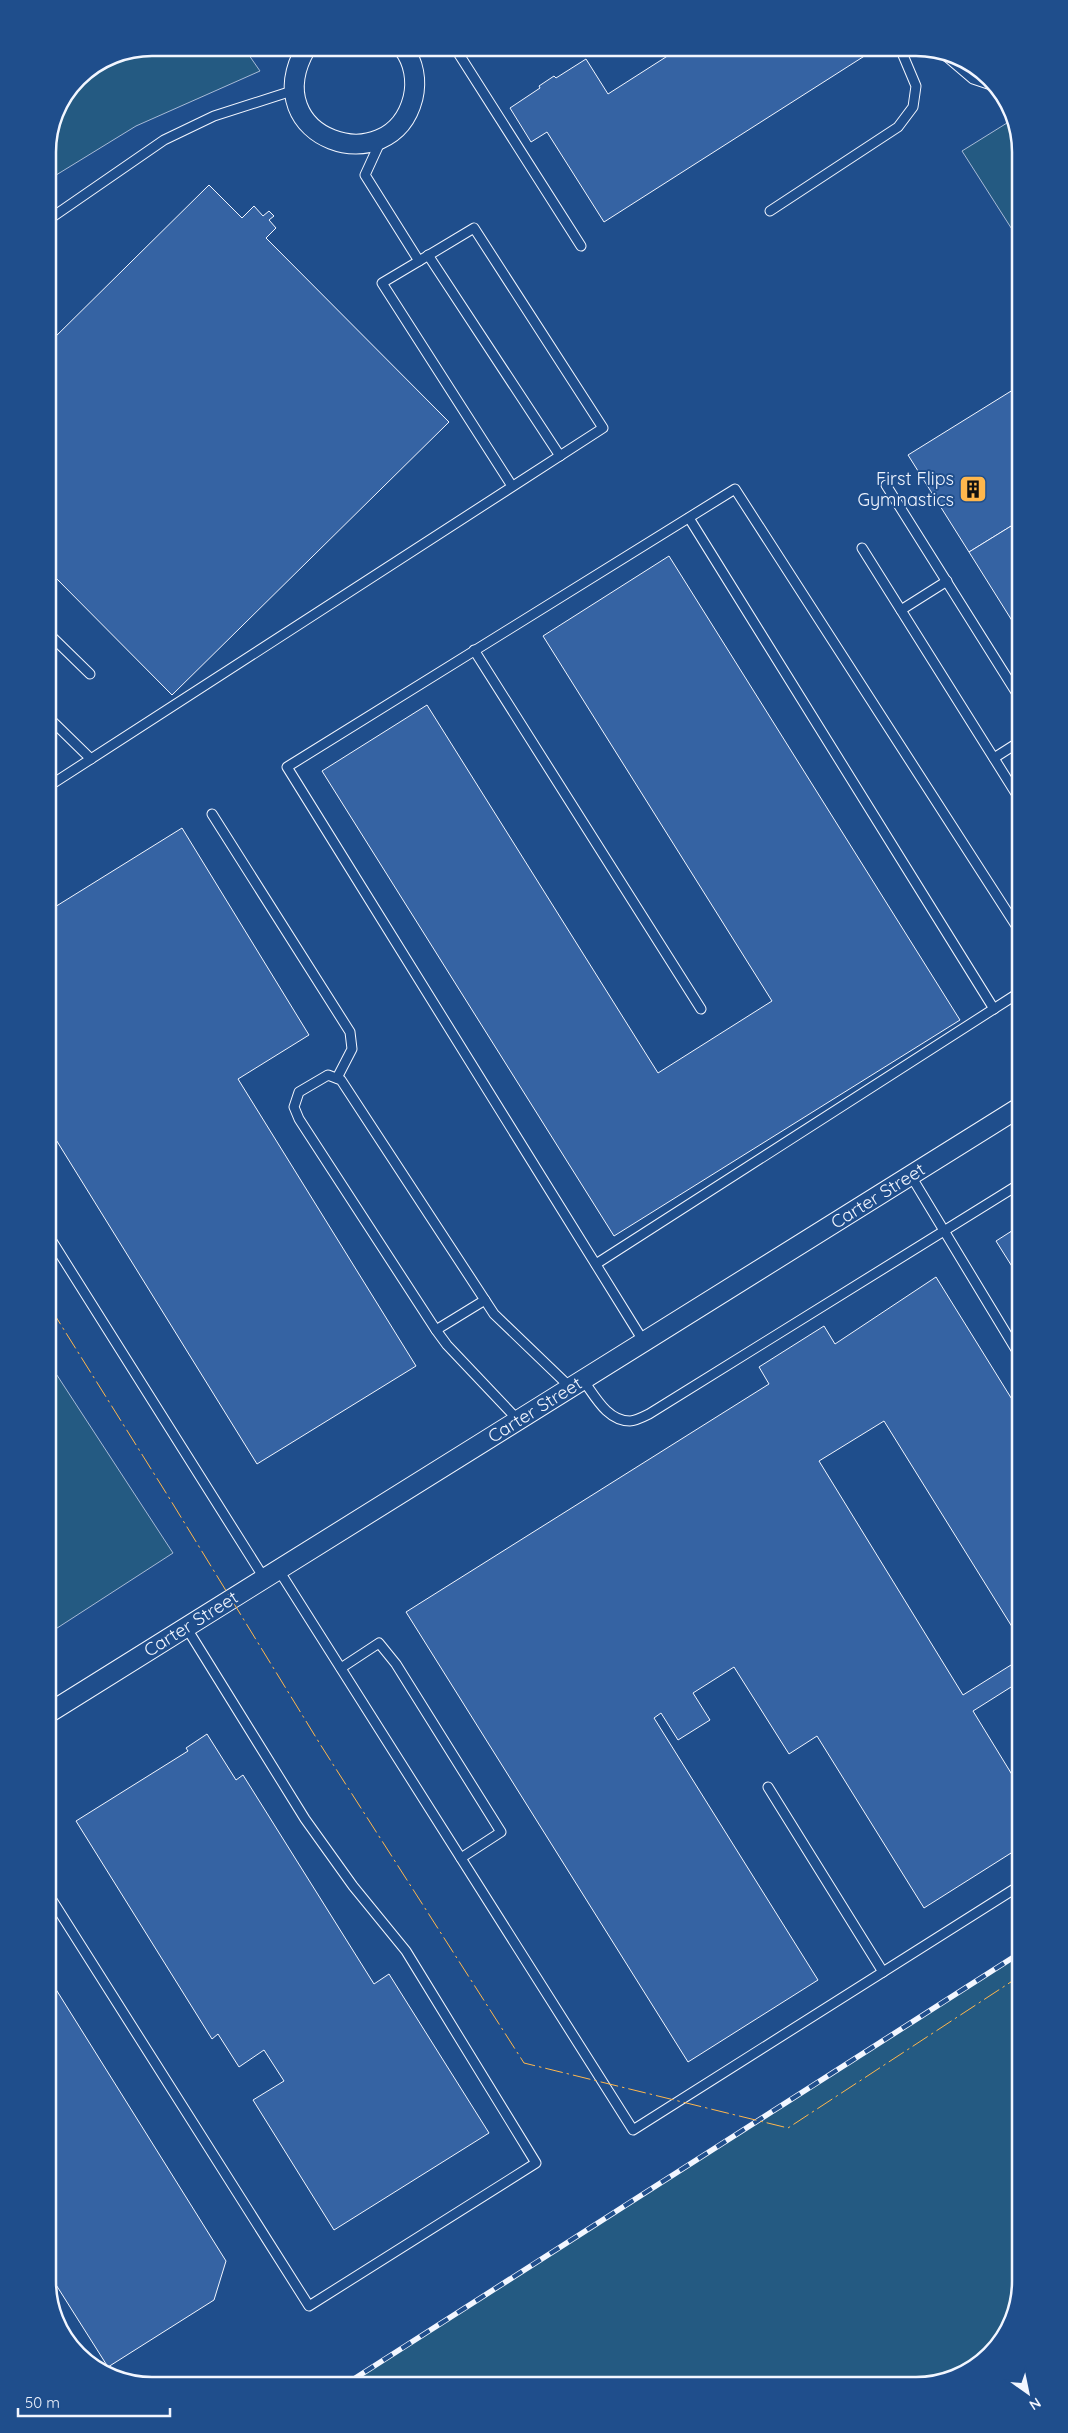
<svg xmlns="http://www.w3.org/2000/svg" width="1068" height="2433" font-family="Quicksand,sans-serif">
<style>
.green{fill:#245a82;stroke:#a8bbd7}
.building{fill:#3563a3;stroke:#f2f6ff}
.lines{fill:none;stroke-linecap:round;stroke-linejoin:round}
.lane-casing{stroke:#f2f6ff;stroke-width:11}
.street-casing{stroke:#f2f6ff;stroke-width:21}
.lane{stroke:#1f4e8c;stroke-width:9}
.street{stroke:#1f4e8c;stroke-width:19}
.rail-casing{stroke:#f2f6ff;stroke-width:5.5}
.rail{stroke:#1f4e8c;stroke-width:4;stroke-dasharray:11;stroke-linecap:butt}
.power{stroke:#ffb74d;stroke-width:1;stroke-dasharray:18 4 2.5 4;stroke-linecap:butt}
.labels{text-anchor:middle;stroke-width:4;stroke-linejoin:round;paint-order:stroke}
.poi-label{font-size:18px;fill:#f2f6ff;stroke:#1f4e8c;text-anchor:end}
.street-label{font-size:18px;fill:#f2f6ff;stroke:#1f4e8c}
.rim{fill:none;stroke:#f2f6ff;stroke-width:2.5}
</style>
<rect width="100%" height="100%" fill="#1f4e8c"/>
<g class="green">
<path d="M152 48H244L260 71 136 126 48 180V145L56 112 78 78 112 55Z"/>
<path d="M1015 118V234L962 151Z"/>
<path d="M51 1366 173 1553 51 1632Z"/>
<path d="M1020 1953V2281L1003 2339 950 2380 346 2384Z"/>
</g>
<g class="building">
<path d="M680 48H877L604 222 547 132 531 142 510 108 540 88 539 86 554 76 556 78 586 59 608 94Z"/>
<path d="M209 185 242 218 254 206 263 216 269 211 274 216 269 220 276 228 266 238 449 422 172 695 49 571 48 344Z"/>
<path d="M1016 388V523L969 552 908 455Z"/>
<path d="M1016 523V627L969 552Z"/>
<path d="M669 556 960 1020 614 1236 322 771 427 705 658 1073 772 1001 543 636Z"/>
<path d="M182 828 309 1035 238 1079 416 1366 257 1464 50 1130V910Z"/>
<path d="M1018 1227V1276L996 1241Z"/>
<path d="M936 1277 1018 1409 1019 1638 884 1421 819 1461 963 1695 1019 1660V1682L973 1711 1019 1786V1848L924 1908 817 1736 789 1754 734 1667 693 1693 710 1720 678 1740 661 1713 654 1718 818 1980 688 2062 406 1612 769 1384 759 1367 824 1326 835 1344Z"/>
<path d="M207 1734 236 1780 243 1775 374 1984 389 1974 489 2133 334 2230 253 2100 284 2081 264 2050 239 2067 218 2034 212 2039 76 1821 188 1751 186 1748Z"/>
<path d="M52 1983 226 2261 214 2300 108 2367 53 2280Z"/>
</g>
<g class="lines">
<g class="lane-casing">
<g id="lane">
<path d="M455 48 581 246"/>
<path d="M946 56 973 79 991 85"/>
<path d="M770 211 898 127 913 107 916 86 900 48"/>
<path d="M48 220 164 140 214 116 295 90"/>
<path d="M428 255 560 456"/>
<path d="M419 261 382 283 512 486"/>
<path d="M886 485 1016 692"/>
<path d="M689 518 994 1009"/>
<path d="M862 548 1017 795"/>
<path d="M901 610 947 581"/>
<path d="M49 634 90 674"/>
<path d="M474 650 701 1009"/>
<path d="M49 718 91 759"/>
<path d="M994 758 1016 744"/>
<path d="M49 786 603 428 474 228 419 261 365 175 382 138"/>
<path d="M212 814 350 1032 352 1049 337 1078"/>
<path d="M911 1176 1018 1353"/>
<path d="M50 1238 264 1578"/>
<path d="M596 1264 1017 994"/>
<path d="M436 1330 485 1300"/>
<path d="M644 1342 287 767 735 489 1017 927"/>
<path d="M583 1380C595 1396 607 1421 630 1421 635 1421 643 1417 649 1414L1018 1185"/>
<path d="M518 1420 447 1345 436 1330 299 1119 294 1107 299 1092 328 1075 341 1080 494 1314 571 1388"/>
<path d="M278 1569 633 2130 1019 1886"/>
<path d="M341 1668 379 1643 396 1664 501 1832 461 1858"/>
<path d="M768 1787 883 1972"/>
<path d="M52 1900 309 2306 536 2163 406 1951 353 1886 305 1819 186 1627"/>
</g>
</g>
<g class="street-casing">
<g id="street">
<path d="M306 48C254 139 391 184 413 98 417 81 414 62 403 48"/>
<path d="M52 1711 1017 1109"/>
</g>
</g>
<use href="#lane" class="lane"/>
<use href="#street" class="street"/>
<g class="rail-casing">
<path id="rail" d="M346 2384 1020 1953"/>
</g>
<use href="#rail" class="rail"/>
<path class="power" d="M51 1309 168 1496 320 1744 524 2063 788 2128 1020 1976"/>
</g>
<defs>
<g id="building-square" transform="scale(1.4375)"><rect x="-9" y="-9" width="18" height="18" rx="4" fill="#ffb74d" stroke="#1f4e8c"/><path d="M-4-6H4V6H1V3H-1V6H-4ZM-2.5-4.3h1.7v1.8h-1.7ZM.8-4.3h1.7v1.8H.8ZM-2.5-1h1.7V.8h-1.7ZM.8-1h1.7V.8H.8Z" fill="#111"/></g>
</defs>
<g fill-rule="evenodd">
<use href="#building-square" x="973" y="489"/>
</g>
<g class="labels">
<g class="poi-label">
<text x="954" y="485">First Flips<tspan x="954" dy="21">Gymnastics</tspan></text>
</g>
<g class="street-label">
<text transform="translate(878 1196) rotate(-32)" y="6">Carter Street</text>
<text transform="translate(535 1410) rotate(-32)" y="6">Carter Street</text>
<text transform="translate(191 1624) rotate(-32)" y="6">Carter Street</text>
</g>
</g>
<path d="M0 0H1068V2433H0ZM152 56H916A96 96 0 0 1 1012 152V2281A96 96 0 0 1 916 2377H152A96 96 0 0 1 56 2281V152A96 96 0 0 1 152 56Z" fill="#1f4e8c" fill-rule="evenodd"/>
<path class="rim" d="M152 56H916A96 96 0 0 1 1012 152V2281A96 96 0 0 1 916 2377H152A96 96 0 0 1 56 2281V152A96 96 0 0 1 152 56Z"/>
<g transform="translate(1028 2393) rotate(147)" stroke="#1f4e8c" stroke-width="4" paint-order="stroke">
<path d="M0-4L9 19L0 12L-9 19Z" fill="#f2f6ff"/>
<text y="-8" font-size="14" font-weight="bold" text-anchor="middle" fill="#f2f6ff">N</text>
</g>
<path d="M18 2408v8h152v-8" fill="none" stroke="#f2f6ff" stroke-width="2.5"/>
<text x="25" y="2408" font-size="15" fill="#f2f6ff" stroke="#1f4e8c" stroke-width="4" paint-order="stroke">50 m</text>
</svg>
